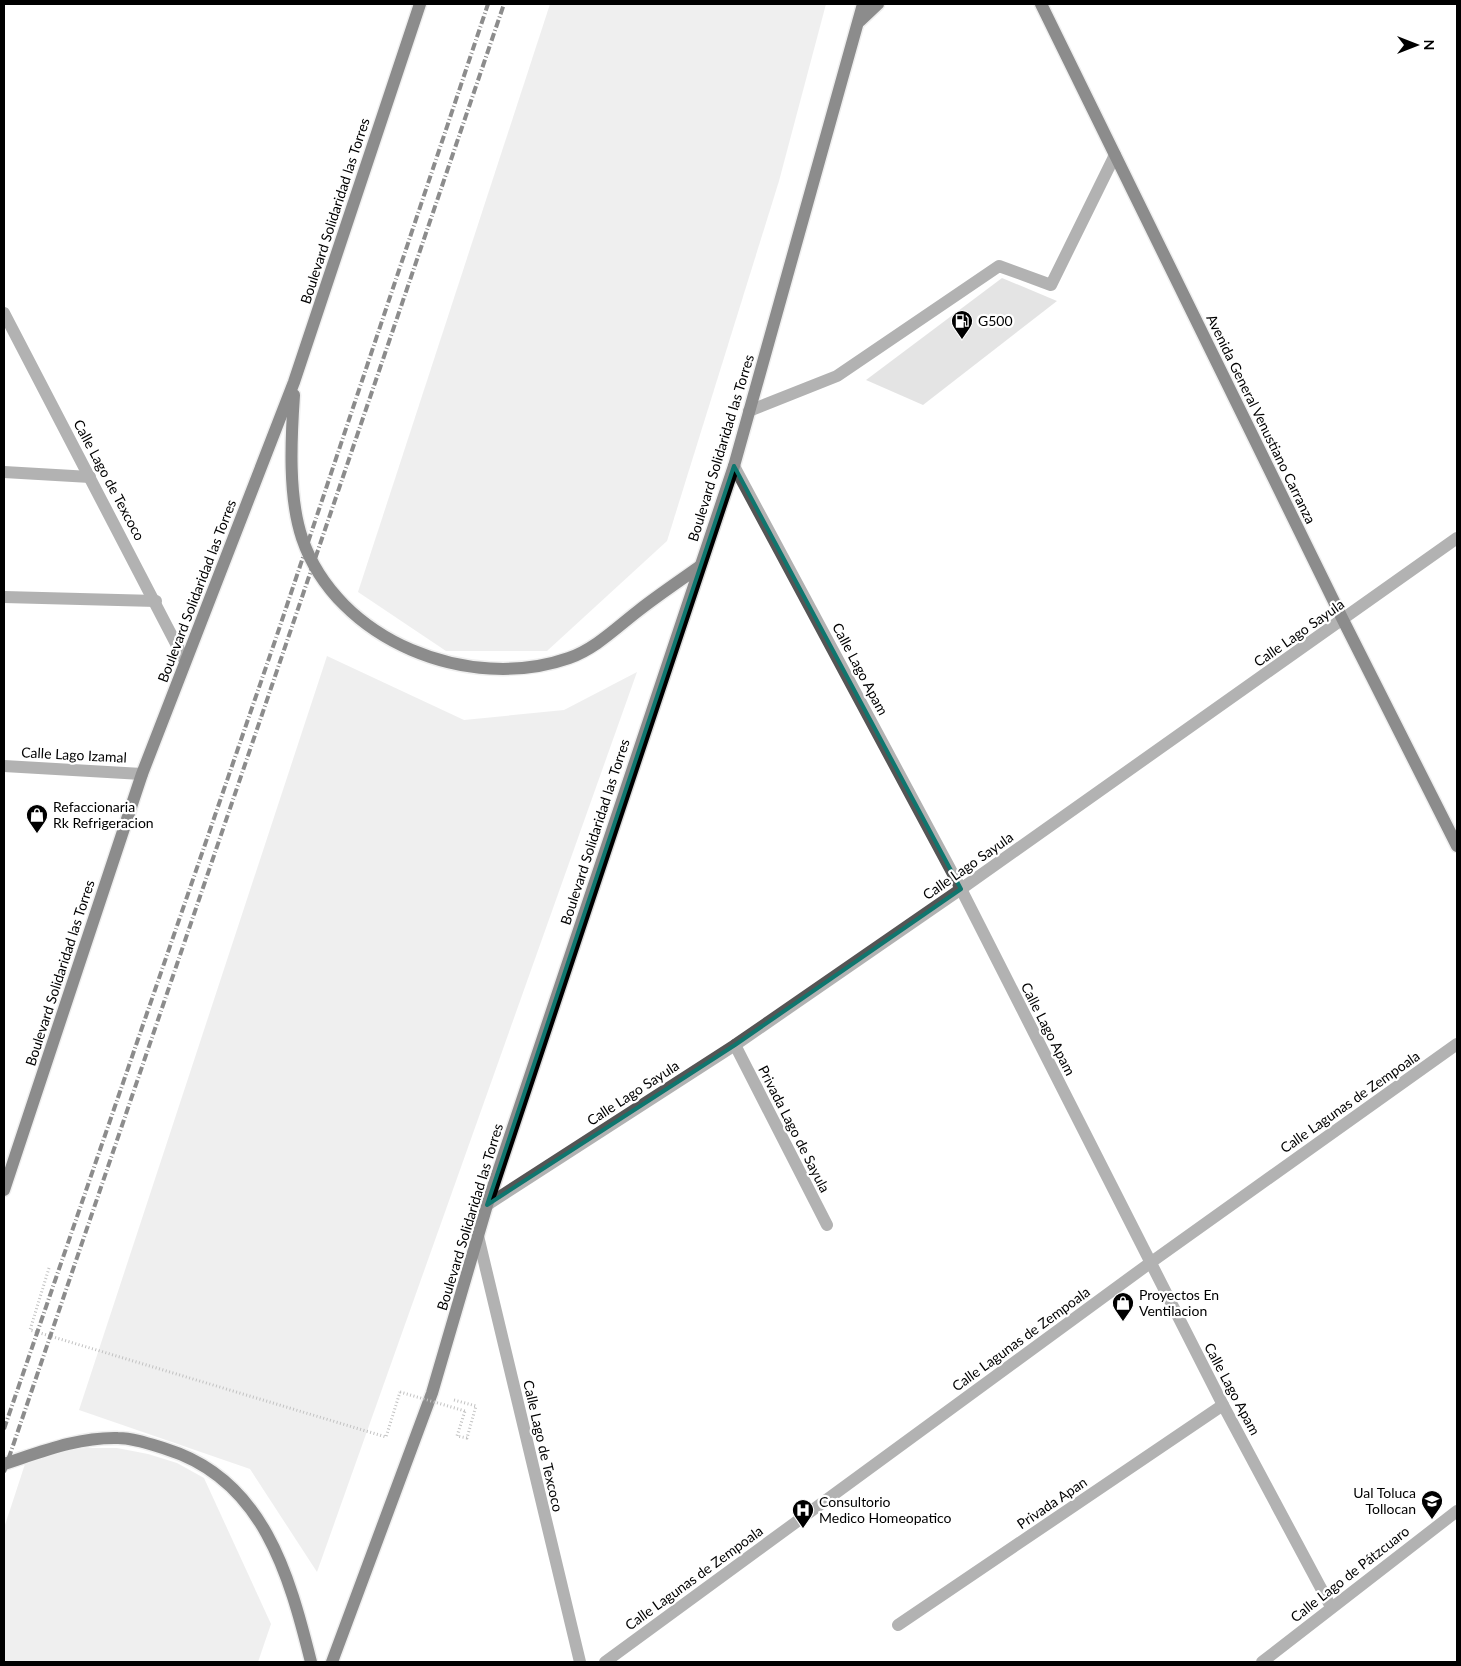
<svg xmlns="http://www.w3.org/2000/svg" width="1461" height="1666" font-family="Lato,sans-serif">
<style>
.green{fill:#dcdcdc}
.building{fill:#c4c4c4}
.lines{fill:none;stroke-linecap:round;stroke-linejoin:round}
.major-casing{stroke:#dbdbdb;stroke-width:15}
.path{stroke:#777;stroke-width:3;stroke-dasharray:1 2.5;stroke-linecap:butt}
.minor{stroke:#555;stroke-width:12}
.major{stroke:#000;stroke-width:12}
.rail{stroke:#000;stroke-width:4;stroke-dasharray:8 2.5 1 2.5;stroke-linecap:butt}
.path-bridge{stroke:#777;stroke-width:3;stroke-dasharray:1 2.5;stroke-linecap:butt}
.marked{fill:none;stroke:#0f766e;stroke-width:4;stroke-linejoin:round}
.labels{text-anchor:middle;stroke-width:4.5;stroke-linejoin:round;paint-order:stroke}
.street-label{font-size:14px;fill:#000;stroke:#fff}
.poi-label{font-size:14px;fill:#000;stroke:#fff;text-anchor:start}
</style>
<rect width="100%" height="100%" fill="#fff"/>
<g class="green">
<path d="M550 4H826L779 181 667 541 547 651H446L358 592Z"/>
<path d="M327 656 464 720 564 710 637 672 317 1572 250 1469 79 1410Z"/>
<path d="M86 1448H117L148 1454 177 1463 204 1478 271 1624 258 1662H4V1528L26 1461 56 1452Z"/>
</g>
<path class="building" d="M1002 278 1057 301 923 405 866 380Z"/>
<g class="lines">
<g class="major-casing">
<g id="major">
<path d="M1041 4 1343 620 1457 846"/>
<path d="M860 21 878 4"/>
<path d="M294 395C291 439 288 496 302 538 337 641 469 693 569 658 595 649 616 628 638 611 657 596 678 582 699 567"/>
<path d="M4 1190 142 774 294 382 420 4"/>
<path d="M4 1464C41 1452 78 1437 118 1438 134 1438 150 1444 166 1449 263 1479 289 1574 311 1662"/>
<path d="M332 1662 432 1393 487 1205 734 466 863 4"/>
</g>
</g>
<g class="path">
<path d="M49 1268 30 1330 386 1437 400 1392"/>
<path d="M454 1400 476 1406 467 1438 457 1436 465 1411"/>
</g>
<g class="minor">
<path d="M4 313 185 661"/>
<path d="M749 411 837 376 999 266 1051 285 1115 155"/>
<path d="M734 466 961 889 1223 1405 1331 1607"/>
<path d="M4 472 90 477"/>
<path d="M4 597 156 601"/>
<path d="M4 766 142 774"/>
<path d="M735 1045 827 1225"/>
<path d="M487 1205 735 1045 961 889 1457 538"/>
<path d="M478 1236 580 1662"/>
<path d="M898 1625 1223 1405"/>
<path d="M605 1662 1150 1263 1457 1044"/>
<path d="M1262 1662 1457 1511"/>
</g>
<use href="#major" class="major"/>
<g class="rail">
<path d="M4 1429 276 638 488 4"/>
<path d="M4 1472 504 4"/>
</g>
<path class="path-bridge" d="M400 1392 465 1411"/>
</g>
<path d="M0 0H1461V1666H0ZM734 466 961 889 735 1045 487 1205Z" fill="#fff" fill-opacity=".55" fill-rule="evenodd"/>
<path class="marked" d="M734 466 961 889 735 1045 487 1205Z"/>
<defs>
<g id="fuel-pin" transform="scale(1.125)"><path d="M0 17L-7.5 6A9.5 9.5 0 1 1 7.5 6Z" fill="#000" stroke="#fff"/><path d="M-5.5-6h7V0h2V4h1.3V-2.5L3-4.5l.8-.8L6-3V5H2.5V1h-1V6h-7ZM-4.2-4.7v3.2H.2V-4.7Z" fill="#fff"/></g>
<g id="shop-pin" transform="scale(1.125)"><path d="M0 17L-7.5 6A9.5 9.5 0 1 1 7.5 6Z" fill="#000" stroke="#fff"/><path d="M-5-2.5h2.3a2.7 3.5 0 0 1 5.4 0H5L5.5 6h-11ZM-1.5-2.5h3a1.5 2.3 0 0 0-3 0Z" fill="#fff"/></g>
<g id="university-pin" transform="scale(1.125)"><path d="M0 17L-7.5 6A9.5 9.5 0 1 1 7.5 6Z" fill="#000" stroke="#fff"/><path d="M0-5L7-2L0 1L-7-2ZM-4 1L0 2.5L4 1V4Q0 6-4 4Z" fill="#fff"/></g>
<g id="hospital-pin" transform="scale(1.125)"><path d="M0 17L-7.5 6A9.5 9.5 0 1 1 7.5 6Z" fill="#000" stroke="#fff"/><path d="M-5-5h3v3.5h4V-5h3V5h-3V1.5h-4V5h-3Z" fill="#fff"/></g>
</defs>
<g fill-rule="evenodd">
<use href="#fuel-pin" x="962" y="321"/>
<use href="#shop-pin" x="37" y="815"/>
<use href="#shop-pin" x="1123" y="1303"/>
<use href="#university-pin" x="1432" y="1501"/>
<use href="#hospital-pin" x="803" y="1510"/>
</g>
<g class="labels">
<g class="street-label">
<text transform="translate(335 211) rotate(-72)" y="5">Boulevard Solidaridad las Torres</text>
<text transform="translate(1261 419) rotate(64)" y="5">Avenida General Venustiano Carranza</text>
<text transform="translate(721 448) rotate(-73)" y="5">Boulevard Solidaridad las Torres</text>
<text transform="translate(109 480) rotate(62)" y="5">Calle Lago de Texcoco</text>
<text transform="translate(197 591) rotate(-69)" y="5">Boulevard Solidaridad las Torres</text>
<text transform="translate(1299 633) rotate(-35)" y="5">Calle Lago Sayula</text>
<text transform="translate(860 669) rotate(62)" y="5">Calle Lago Apam</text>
<text transform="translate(74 755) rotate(3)" y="5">Calle Lago Izamal</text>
<text transform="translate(595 832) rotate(-72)" y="5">Boulevard Solidaridad las Torres</text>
<text transform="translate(968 866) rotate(-35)" y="5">Calle Lago Sayula</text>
<text transform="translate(60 973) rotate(-72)" y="5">Boulevard Solidaridad las Torres</text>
<text transform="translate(1048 1029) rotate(63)" y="5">Calle Lago Apam</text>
<text transform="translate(633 1093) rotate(-33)" y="5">Calle Lago Sayula</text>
<text transform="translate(1350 1102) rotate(-35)" y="5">Calle Lagunas de Zempoala</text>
<text transform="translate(794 1129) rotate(63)" y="5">Privada Lago de Sayula</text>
<text transform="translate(470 1217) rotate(-73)" y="5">Boulevard Solidaridad las Torres</text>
<text transform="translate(1021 1339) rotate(-36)" y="5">Calle Lagunas de Zempoala</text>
<text transform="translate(1232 1389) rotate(62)" y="5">Calle Lago Apam</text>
<text transform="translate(543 1446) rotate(77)" y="5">Calle Lago de Texcoco</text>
<text transform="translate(1052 1503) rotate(-34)" y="5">Privada Apan</text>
<text transform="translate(1350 1574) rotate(-38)" y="5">Calle Lago de Pátzcuaro</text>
<text transform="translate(694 1578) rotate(-36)" y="5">Calle Lagunas de Zempoala</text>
</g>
<g class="poi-label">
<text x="978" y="326">G500</text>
<text x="53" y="812">Refaccionaria<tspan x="53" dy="16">Rk Refrigeracion</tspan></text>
<text x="1139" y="1300">Proyectos En<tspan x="1139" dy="16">Ventilacion</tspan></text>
<text x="1416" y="1498" text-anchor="end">Ual Toluca<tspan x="1416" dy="16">Tollocan</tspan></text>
<text x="819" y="1507">Consultorio<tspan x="819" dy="16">Medico Homeopatico</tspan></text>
</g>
</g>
<rect width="1461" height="1666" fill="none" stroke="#000000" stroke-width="10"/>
<g transform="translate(1416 45) rotate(90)" stroke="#ffffff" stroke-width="4" paint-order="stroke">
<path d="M0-4L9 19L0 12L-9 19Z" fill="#000000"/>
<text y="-8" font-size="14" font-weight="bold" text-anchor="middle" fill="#000000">N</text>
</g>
</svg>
